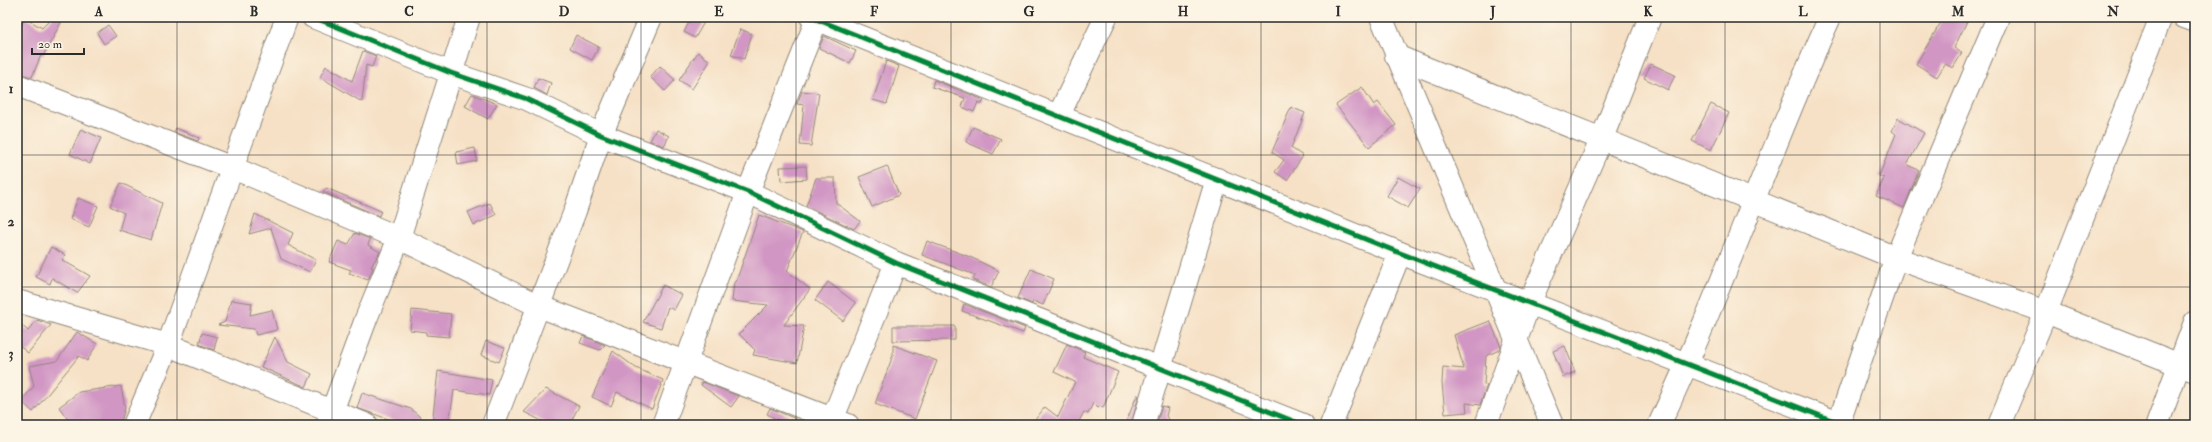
<svg xmlns="http://www.w3.org/2000/svg" width="2212" height="442" font-family="'IM FELL Double Pica',serif">
<style>
.building{fill:#d196c4}
.lines{fill:none;stroke-linecap:round;stroke-linejoin:round}
.minor-casing{stroke:#908678;stroke-width:24}
.minor{stroke:#fff;stroke-width:22}
.cycleway-casing{stroke:#fcf5e5;stroke-width:8}
.cycleway{stroke:#00873e;stroke-width:5}
.grid{fill:none;stroke:#2b2b2b;stroke-width:1;stroke-opacity:0.55}
.neatline{fill:none;stroke:#2b2b2b;stroke-width:1.5}
.grid-label{font-size:13px;text-anchor:middle;font-weight:bold;fill:#2b2b2b}
</style>
<rect width="100%" height="100%" fill="#fcf5e5"/>
<filter id="ink" filterUnits="userSpaceOnUse"><feTurbulence type="fractalNoise" baseFrequency=".025" numOctaves="2"/><feDisplacementMap in="SourceGraphic" scale="8" xChannelSelector="R" yChannelSelector="G"/><feConvolveMatrix kernelMatrix="1 2 1 2 8 2 1 2 1" color-interpolation-filters="sRGB"/></filter>
<filter id="wash" filterUnits="userSpaceOnUse"><feTurbulence type="fractalNoise" baseFrequency=".012" numOctaves="4" result="noise"/><feDisplacementMap in="SourceGraphic" scale="16" xChannelSelector="R" yChannelSelector="G"/><feGaussianBlur stdDeviation="0.9" result="paint"/><feColorMatrix in="noise" values="0 0 0 0 0 0 0 0 0 0 0 0 0 0 0 0 0 1.4 0 .05"/><feComposite in="paint" operator="in"/></filter>
<g filter="url(#wash)">
<rect width="100%" height="100%" fill="#f6e1c6"/>
<g id="blocks">
<g class="building">
<path d="M53 17H64L43 56 41 55 32 77 17 73V34L25 18 42 28Z"/>
<path d="M692 17H707L695 38 684 32Z"/>
<path d="M1944 17H1969L1954 48 1962 53 1953 68 1945 64 1937 77 1916 64Z"/>
<path d="M108 25 116 36 104 44 97 33Z"/>
<path d="M740 29 752 34 744 59 731 55Z"/>
<path d="M576 35 599 47 592 60 570 48Z"/>
<path d="M824 36 856 51 850 63 819 48Z"/>
<path d="M363 51 376 56 372 67 366 65 362 102 320 77 326 66 352 81Z"/>
<path d="M698 52 710 61 692 89 679 80Z"/>
<path d="M886 61 899 66 887 104 873 100Z"/>
<path d="M1651 64 1675 75 1668 90 1644 78Z"/>
<path d="M660 66 675 80 665 91 650 77Z"/>
<path d="M538 78 551 83 547 95 534 88Z"/>
<path d="M934 80 984 100 982 104 978 102 974 112 962 107 965 98 932 87Z"/>
<path d="M1362 87 1374 105 1378 102 1396 125 1369 147 1336 105Z"/>
<path d="M802 91 819 93 811 146 800 145 804 105 797 104Z"/>
<path d="M472 94 497 104 488 119 465 106Z"/>
<path d="M1711 104 1729 113 1711 150 1692 141Z"/>
<path d="M1291 107 1305 113 1291 148 1303 156 1287 180 1275 172 1284 160 1272 152Z"/>
<path d="M1898 118 1924 133 1907 165 1919 170 1904 208 1876 196 1884 178 1879 176 1896 134 1892 131Z"/>
<path d="M973 127 1001 139 993 154 966 142Z"/>
<path d="M176 128 199 138 198 141 174 132Z"/>
<path d="M81 129 101 138 90 164 70 154Z"/>
<path d="M656 129 669 136 664 146 650 141Z"/>
<path d="M475 148 477 161 458 165 456 152Z"/>
<path d="M806 166 807 179 781 181 780 167Z"/>
<path d="M887 166 899 195 872 207 859 177Z"/>
<path d="M1398 177 1420 189 1408 208 1387 196Z"/>
<path d="M816 178H835L836 203 860 221 854 229 806 206Z"/>
<path d="M121 183 162 203 151 240 119 230 124 213 110 206Z"/>
<path d="M326 188 381 211 379 216 323 192Z"/>
<path d="M78 198 98 206 89 227 70 219Z"/>
<path d="M490 203 496 215 474 225 468 212Z"/>
<path d="M255 214 293 233 288 245 316 260 310 272 281 259 271 228 249 234Z"/>
<path d="M759 215 803 232 787 271 810 289 784 325 804 326 797 363 753 355 755 350 739 334 768 305 732 301 734 282H736Z"/>
<path d="M355 233 370 239 368 245 380 252 371 267 373 268 368 280 349 273 351 270 329 262 338 241 348 245Z"/>
<path d="M927 241 970 257 999 271 991 287 973 280 975 275 922 255Z"/>
<path d="M51 247 65 255 62 260 90 276 77 293 52 278 50 284 36 277Z"/>
<path d="M1031 269 1054 279 1043 305 1033 301 1032 304 1018 298Z"/>
<path d="M828 282 856 303 843 321 815 300Z"/>
<path d="M663 285 682 295 674 310 668 307 661 328 643 322Z"/>
<path d="M231 300 252 303 250 315 272 310 277 330 256 335 254 329 218 325 225 322Z"/>
<path d="M964 304 1025 328 1023 333 962 311Z"/>
<path d="M412 310 451 314 449 337 426 335V332L410 330Z"/>
<path d="M37 320 51 325 28 353 17 344V321L28 331Z"/>
<path d="M1490 321 1501 347 1499 350 1486 356 1484 384 1487 385 1480 405 1466 403 1467 412 1445 414 1442 383 1443 367 1464 369 1454 335Z"/>
<path d="M893 326H955V340L893 341Z"/>
<path d="M77 332 97 344 87 361 79 356 33 412 21 401 34 386 29 366 57 361Z"/>
<path d="M202 333 217 337 214 350 199 344Z"/>
<path d="M583 336 605 345 600 350 580 343Z"/>
<path d="M275 337 288 362 312 374 306 387 261 367Z"/>
<path d="M486 341 505 348 499 362 481 355Z"/>
<path d="M1067 344 1085 352 1083 357 1118 372 1103 408 1100 406 1098 408 1093 403 1088 414 1084 412 1077 425H1031L1045 407 1058 417 1075 382 1054 372Z"/>
<path d="M893 345 937 361 915 419 875 404 893 355Z"/>
<path d="M1565 346 1575 372 1563 377 1553 351Z"/>
<path d="M613 351 636 368 663 380 652 409 617 392 611 406 592 397Z"/>
<path d="M438 371 492 380 489 395 454 390 449 425H432Z"/>
<path d="M703 382 739 396 731 407 701 385Z"/>
<path d="M121 386 125 408 120 425H72L59 407 79 392Z"/>
<path d="M546 389 579 406 569 425H550L524 412Z"/>
<path d="M362 393 411 409 429 425H405L357 408Z"/>
<path d="M1137 395 1139 396 1131 425H1125Z"/>
<path d="M1162 406 1168 408 1166 416 1172 425H1156Z"/>
<path d="M770 408 796 419 793 425H788L767 414Z"/>
</g>
</g>
</g>
<g filter="url(#ink)">
<use href="#blocks" fill-opacity="0" stroke="#908678" stroke-width="1"/>
<g class="lines">
<g class="minor-casing">
<g id="minor">
<path d="M313 17 451 73 527 99 601 135 748 192 896 263 1303 425"/>
<path d="M811 17 1400 253 1844 425"/>
<path d="M1381 17 1552 425"/>
<path d="M2184 17 2195 21"/>
<path d="M1396 56 1896 258 2046 312 2195 371"/>
<path d="M17 85 233 168 399 238 539 306 848 425"/>
<path d="M1059 115 1106 17"/>
<path d="M17 301 168 345 367 425"/>
<path d="M134 425 168 345 287 17"/>
<path d="M327 425 366 319 399 238 469 17"/>
<path d="M493 425 575 211 601 135 651 17"/>
<path d="M663 425 748 192 817 19"/>
<path d="M830 425 896 263"/>
<path d="M1143 425 1217 179"/>
<path d="M1331 425 1400 253"/>
<path d="M1486 425 1529 304 1602 138 1650 17"/>
<path d="M1659 425C1722 292 1769 151 1830 17"/>
<path d="M1838 425 1896 258 1998 17"/>
<path d="M1999 425 2046 312 2161 17"/>
<path d="M2157 425 2195 322"/>
</g>
</g>
<use href="#minor" class="minor"/>
<g class="cycleway-casing">
<g id="cycleway">
<path d="M313 17 451 73 527 99 601 135 748 192 896 263 1303 425"/>
<path d="M811 17 1400 253 1844 425"/>
</g>
</g>
<use href="#cycleway" class="cycleway"/>
</g>
</g>
<path class="grid" d="M177 17V425M332 17V425M487 17V425M641 17V425M796 17V425M951 17V425M1106 17V425M1261 17V425M1416 17V425M1571 17V425M1725 17V425M1880 17V425M2035 17V425M17 155H2195M17 287H2195"/>
<rect width="2212" height="442" fill="none" stroke="#fcf5e5" stroke-width="44"/>
<path d="M32 48v6h52v-6" fill="none" stroke="#2b2b2b" stroke-width="2"/>
<text x="38" y="48" font-size="12" fill="#2b2b2b" stroke="#fcf5e5" stroke-width="3" paint-order="stroke">20 m</text>
<rect x="22" y="22" width="2168" height="398" class="neatline"/>
<g class="grid-label">
<text x="99" y="16">A</text>
<text x="254" y="16">B</text>
<text x="409" y="16">C</text>
<text x="564" y="16">D</text>
<text x="719" y="16">E</text>
<text x="874" y="16">F</text>
<text x="1029" y="16">G</text>
<text x="1183" y="16">H</text>
<text x="1338" y="16">I</text>
<text x="1493" y="16">J</text>
<text x="1648" y="16">K</text>
<text x="1803" y="16">L</text>
<text x="1958" y="16">M</text>
<text x="2113" y="16">N</text>
<text x="11" y="93">1</text>
<text x="11" y="226">2</text>
<text x="11" y="358">3</text>
</g>
</svg>
